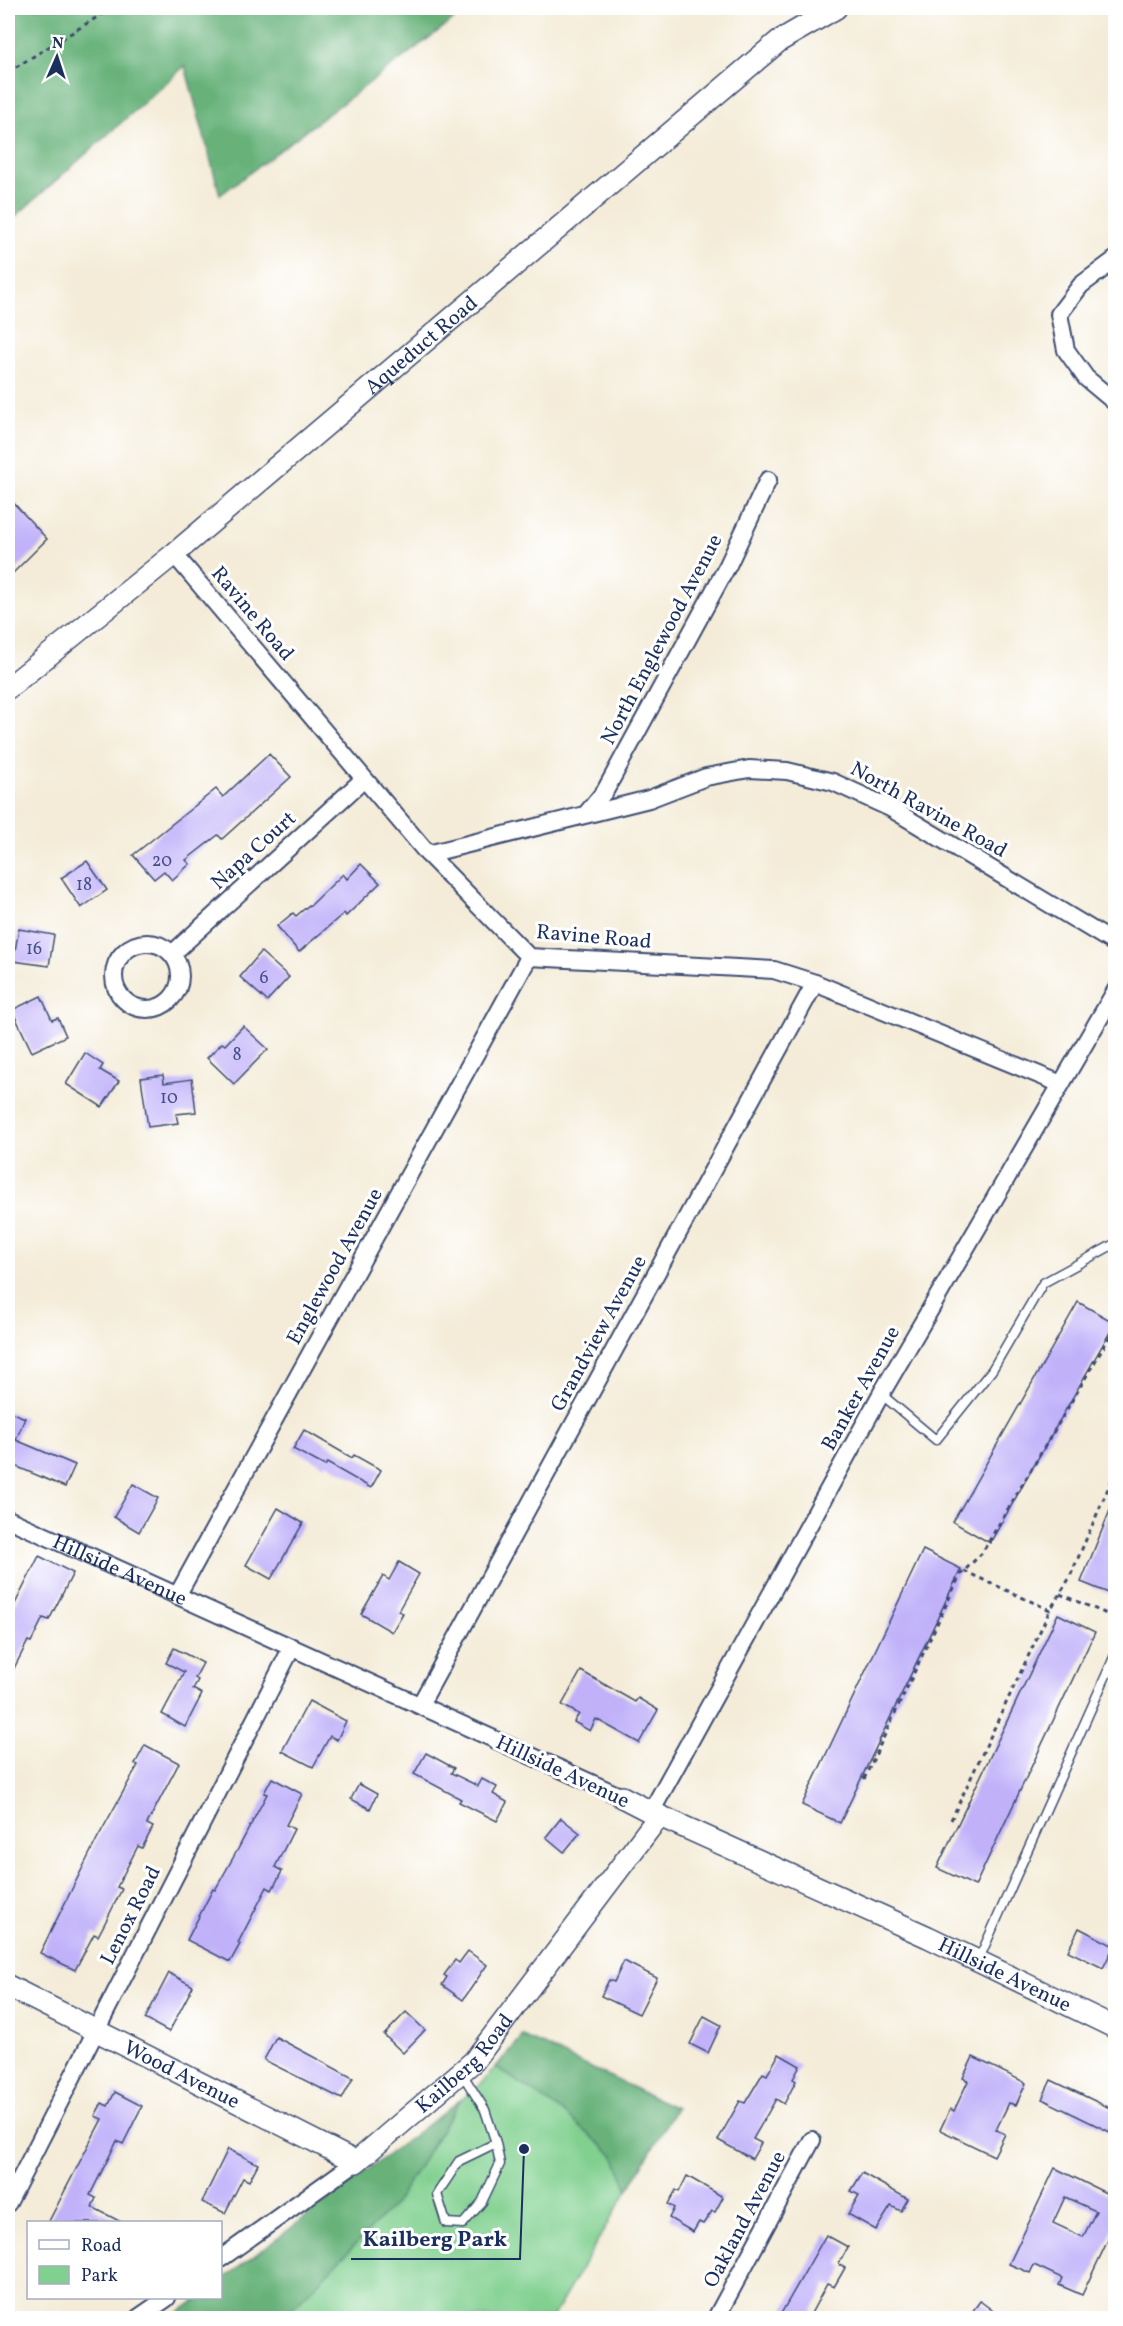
<svg xmlns="http://www.w3.org/2000/svg" width="1123" height="2326" font-family="Vollkorn,serif">
<style>
.green{fill:#81d090;stroke:#4e8077;stroke-width:1.5}
.forest{fill:#68b27a;stroke:#42706c;stroke-width:1.5}
.building{fill:#c0b1f9;fill-rule:evenodd}
.lines{fill:none;stroke-linecap:round;stroke-linejoin:round}
.service-casing{stroke:#3c4b70;stroke-width:11}
.minor-casing{stroke:#3c4b70;stroke-width:20}
.tertiary-casing{stroke:#3c4b70;stroke-width:24}
.path{stroke:#3c4b70;stroke-width:3;stroke-dasharray:4.5 4.5;stroke-linecap:butt}
.service{stroke:#fff;stroke-width:8}
.minor{stroke:#fff;stroke-width:16}
.tertiary{stroke:#fff;stroke-width:21}
.labels{text-anchor:middle;stroke-width:6;stroke-linejoin:round;paint-order:stroke}
.number-label{font-size:18px;fill:#445085}
.street-label{font-size:21px;fill:#1b2f5e;stroke:#fff}
.leader{fill:none;stroke:#1b2f5e;stroke-width:2}
.callout-dot{fill:#1b2f5e;stroke:#fff;stroke-width:2}
.callout-label{font-size:22px;text-anchor:middle;font-weight:bold;fill:#1b2f5e;stroke:#fff;stroke-width:6;stroke-linejoin:round;paint-order:stroke}
</style>
<rect width="100%" height="100%" fill="#fff"/>
<filter id="ink" filterUnits="userSpaceOnUse"><feTurbulence type="fractalNoise" baseFrequency=".0167" numOctaves="2"/><feDisplacementMap in="SourceGraphic" scale="12" xChannelSelector="R" yChannelSelector="G"/><feConvolveMatrix kernelMatrix="1 2 1 2 8 2 1 2 1" color-interpolation-filters="sRGB"/></filter>
<filter id="wash" filterUnits="userSpaceOnUse"><feTurbulence type="fractalNoise" baseFrequency=".008" numOctaves="4" result="noise"/><feDisplacementMap in="SourceGraphic" scale="24" xChannelSelector="R" yChannelSelector="G"/><feGaussianBlur stdDeviation="1.35" result="paint"/><feColorMatrix in="noise" values="0 0 0 0 0 0 0 0 0 0 0 0 0 0 0 0 0 1.4 0 .05"/><feComposite in="paint" operator="in"/></filter>
<g filter="url(#wash)">
<rect width="100%" height="100%" fill="#f4ecd8"/>
<path class="green" d="M523 2036 676 2108 552 2318H171L199 2298H220L221 2281 479 2086Z"/>
<g class="forest">
<path d="M8 8H469L220 195 185 66 8 223Z"/>
<path d="M523 2036 676 2108 628 2190 614 2156 564 2113 496 2067Z"/>
<path d="M460 2100 395 2204 283 2318H171L199 2298H220L221 2281Z"/>
</g>
<g id="blocks">
<g class="building">
<path d="M8 497 47 539 8 578Z"/>
<path d="M269 754 291 777 222 839 218 835 186 860 190 864 172 880 164 871 154 879 133 855 216 789 223 797Z"/>
<path d="M87 861 107 890 81 908 61 878Z"/>
<path d="M361 864 380 883 346 916 344 913 299 952 277 926 293 913 296 916 309 905 310 906 343 874 347 879Z"/>
<path d="M19 929 54 935 49 966 13 961Z"/>
<path d="M261 952 289 977 267 1001 240 977Z"/>
<path d="M41 996 52 1020 58 1018 66 1036 32 1052 12 1010Z"/>
<path d="M243 1026 268 1049 234 1084 207 1058 222 1043 225 1045Z"/>
<path d="M85 1053 103 1065 100 1070 119 1081 102 1107 66 1084Z"/>
<path d="M163 1075 164 1083 192 1079 196 1112 176 1114 178 1123 148 1127 141 1078Z"/>
<path d="M1078 1302 1115 1323 990 1543 953 1522Z"/>
<path d="M8 1411 25 1418 16 1440 75 1465 65 1487 8 1463Z"/>
<path d="M304 1430 352 1458 354 1455 381 1470 371 1488 327 1463 325 1466 293 1449Z"/>
<path d="M133 1484 158 1498 139 1532 114 1517Z"/>
<path d="M1115 1498H1116V1596L1081 1582Z"/>
<path d="M278 1508 303 1523 271 1579 246 1565Z"/>
<path d="M923 1550 961 1569 840 1823 802 1805Z"/>
<path d="M39 1556 73 1573 49 1620 43 1618 31 1642 28 1641 8 1680V1618Z"/>
<path d="M399 1562 419 1574 398 1611 403 1613 392 1632 361 1614 383 1576 389 1580Z"/>
<path d="M1058 1614 1095 1632 975 1886 937 1868Z"/>
<path d="M174 1648 203 1663 195 1678 198 1680 193 1689 202 1694 185 1727 162 1714 184 1672 166 1663Z"/>
<path d="M581 1671 635 1702 638 1698 658 1710 639 1743 596 1719 590 1731 574 1722 579 1714 562 1705Z"/>
<path d="M309 1701 346 1721 337 1740 330 1736 313 1767 282 1751Z"/>
<path d="M145 1745 179 1763 147 1824 153 1827 142 1848 138 1846 117 1887 122 1889 107 1919 98 1936 94 1934 75 1970 40 1953 97 1839 138 1765 135 1764Z"/>
<path d="M426 1753 454 1768 451 1773 478 1786 482 1779 497 1787 493 1794 507 1802 497 1821 459 1802 461 1799 414 1774Z"/>
<path d="M272 1778 302 1794 286 1825 294 1829 275 1867 282 1871 272 1890 267 1887 238 1943 240 1944 230 1962 187 1940 213 1889 215 1890 238 1849 267 1794 264 1793Z"/>
<path d="M359 1784 377 1794 370 1809 351 1799Z"/>
<path d="M561 1818 580 1833 564 1852 546 1837Z"/>
<path d="M1079 1928 1114 1946 1103 1968 1068 1951Z"/>
<path d="M468 1951 487 1965 463 2000 442 1985 447 1977 444 1975 455 1960 459 1963Z"/>
<path d="M624 1961 657 1978 639 2014 601 1996 609 1980 614 1982Z"/>
<path d="M169 1973 193 1986 169 2032 145 2019Z"/>
<path d="M406 2012 425 2030 403 2053 384 2035Z"/>
<path d="M704 2016 721 2025 708 2053 690 2044Z"/>
<path d="M276 2037 353 2078 342 2099 264 2060Z"/>
<path d="M779 2054 800 2066 793 2079 796 2081 784 2104 776 2099 753 2139 761 2143 752 2159 718 2140 740 2101 745 2103 763 2073 767 2075Z"/>
<path d="M973 2057 1026 2083 1016 2105 1009 2103 996 2130 1005 2134 994 2156 940 2130 950 2109 954 2111 968 2081 963 2078Z"/>
<path d="M1051 2080 1116 2111V2135L1042 2099Z"/>
<path d="M115 2092 142 2106 123 2144 117 2141 90 2195 96 2198 92 2207 123 2223H48L102 2119 95 2116 102 2103 108 2106Z"/>
<path d="M228 2149 258 2164 249 2181 243 2178 225 2213 202 2202Z"/>
<path d="M1055 2168 1116 2198V2223L1082 2295 1059 2285 1062 2278 1034 2265 1030 2273 1009 2264ZM1065 2197 1096 2211 1083 2237 1053 2223Z"/>
<path d="M862 2173 908 2199 901 2211 891 2206 876 2230 848 2214 859 2195 851 2191Z"/>
<path d="M687 2176 723 2197 715 2212 712 2211 703 2224 699 2222 693 2232 669 2218 674 2208 668 2204 676 2190 679 2192Z"/>
<path d="M826 2235 848 2247 839 2264 845 2268 834 2287 827 2284 808 2319H778Z"/>
<path d="M980 2301 1004 2319H967Z"/>
</g>
</g>
</g>
<g filter="url(#ink)">
<use href="#blocks" fill-opacity="0" stroke="#3c4b70" stroke-width="1.5"/>
<g class="lines">
<g class="service-casing">
<g id="service">
<path d="M881 1394 936 1440 992 1370 1043 1283 1116 1243"/>
<path d="M978 1961 1116 1653"/>
<path d="M461 2072 485 2110 496 2143 459 2161 437 2194 446 2223 463 2224 482 2202 500 2164 496 2143"/>
</g>
</g>
<g class="minor-casing">
<g id="minor">
<path d="M1116 259 1081 285 1059 314 1066 350 1086 378 1116 403"/>
<path d="M174 554 428 854 529 957 774 970 815 983 1061 1084"/>
<path d="M586 814 605 791 728 565 768 480"/>
<path d="M428 854 649 799 706 777 749 769 787 771 833 782 890 808 1116 944"/>
<circle cx="147" cy="976" r="33"/>
<path d="M172 954 364 779"/>
<path id="s1" d="M8 1519 622 1797"/>
<path d="M177 1596 529 957"/>
<path d="M420 1705 815 983"/>
<path d="M651 1812 881 1394 1116 990"/>
<path d="M8 2203 292 1647"/>
<path d="M220 2259 356 2162"/>
<path d="M138 2318 167 2298"/>
<path d="M716 2318 812 2140"/>
</g>
</g>
<g class="tertiary-casing">
<g id="tertiary">
<path id="s2" d="M8 688 174 554 779 41 836 8"/>
<path id="s3" d="M622 1797 651 1812 928 1937 1116 2028"/>
<path id="s4" d="M8 1986 356 2162 474 2061 659 1816"/>
</g>
</g>
<g class="path">
<path d="M8 72 112 8"/>
<path d="M964 1571 1050 1610 1069 1579 1116 1470"/>
<path d="M1060 1594 1116 1618"/>
<path d="M864 1779 960 1575 982 1553 1116 1326"/>
<path d="M951 1820 1050 1610"/>
</g>
<use href="#service" class="service"/>
<use href="#minor" class="minor"/>
<use href="#tertiary" class="tertiary"/>
</g>
</g>
<g class="labels">
<g class="number-label">
<text x="162" y="866">20</text>
<text x="84" y="890">18</text>
<text x="34" y="954">16</text>
<text x="264" y="983">6</text>
<text x="237" y="1060">8</text>
<text x="169" y="1103">10</text>
</g>
<g class="street-label">
<text dy="7" stroke="none"><textPath href="#s2" startOffset="537">Aqueduct Road</textPath></text>
<text transform="translate(253 613) rotate(50)" y="7">Ravine Road</text>
<text transform="translate(661 639) rotate(-62)" y="7">North Englewood Avenue</text>
<text transform="translate(929 809) rotate(29)" y="7">North Ravine Road</text>
<text transform="translate(253 850) rotate(-42)" y="7">Napa Court</text>
<text transform="translate(594 936) rotate(5)" y="7">Ravine Road</text>
<text transform="translate(334 1266) rotate(-61)" y="7">Englewood Avenue</text>
<text transform="translate(598 1333) rotate(-61)" y="7">Grandview Avenue</text>
<text transform="translate(860 1388) rotate(-61)" y="7">Banker Avenue</text>
<text dy="7" stroke="none"><textPath href="#s1" startOffset="123">Hillside Avenue</textPath></text>
<text transform="translate(563 1771) rotate(25)" y="7">Hillside Avenue</text>
<text transform="translate(130 1915) rotate(-63)" y="7">Lenox Road</text>
<text dy="7" stroke="none"><textPath href="#s3" startOffset="422">Hillside Avenue</textPath></text>
<text dy="7" stroke="none"><textPath href="#s4" startOffset="537">Kailberg Road</textPath></text>
<text dy="7" stroke="none"><textPath href="#s4" startOffset="195">Wood Avenue</textPath></text>
<text transform="translate(744 2219) rotate(-62)" y="7">Oakland Avenue</text>
</g>
</g>
<path class="leader" d="M524 2149L520 2259H351"/>
<circle class="callout-dot" cx="524" cy="2149" r="6"/>
<g class="callout-label">
<text x="435" y="2246">Kailberg Park</text>
</g>
<rect width="1123" height="2326" fill="none" stroke="#fff" stroke-width="30"/>
<rect x="27" y="2221" width="195" height="78" fill="#ffffff" stroke="#a4acbf" stroke-width="1.5"/>
<rect x="39" y="2240" width="30" height="9" fill="#ffffff" stroke="#a4acbf" stroke-width="1.5"/>
<text x="81" y="2251" font-size="18" fill="#1b2f5e">Road</text>
<rect x="39" y="2266" width="30" height="18" fill="#81d090" stroke="#a4acbf" stroke-width="1.5"/>
<text x="81" y="2281" font-size="18" fill="#1b2f5e">Park</text>
<g transform="translate(57 57) rotate(3)" stroke="#ffffff" stroke-width="4.5" paint-order="stroke">
<path d="M0-4.5L10 22L0 15L-10 22Z" fill="#1b2f5e"/>
<text y="-9" font-size="16" font-weight="bold" text-anchor="middle" fill="#1b2f5e">N</text>
</g>
</svg>
